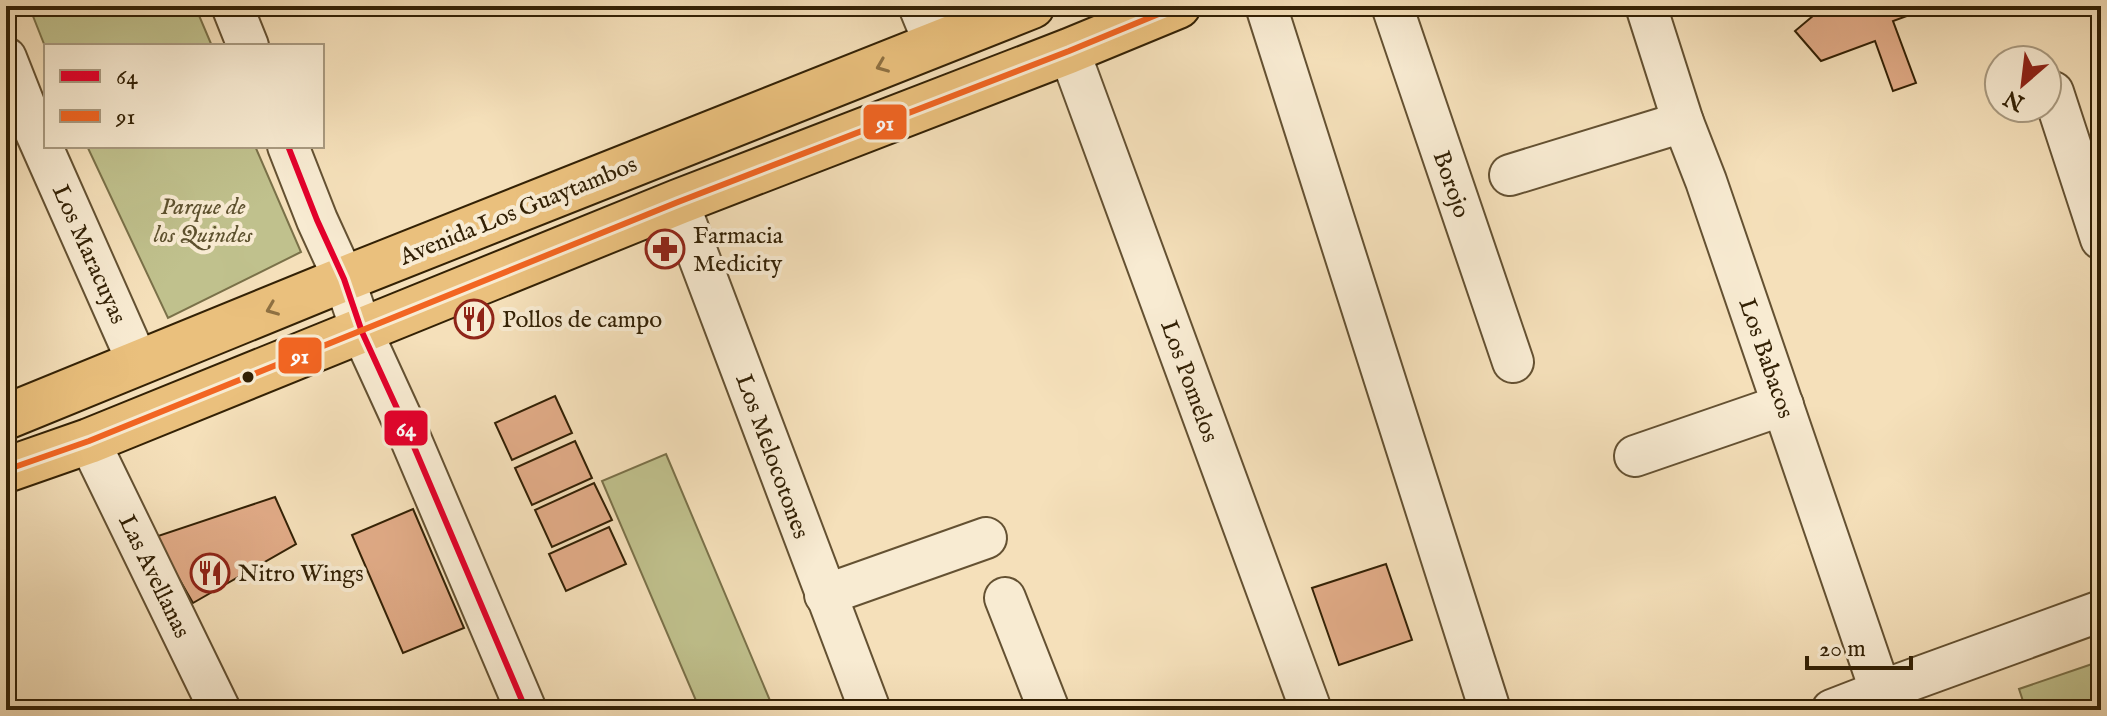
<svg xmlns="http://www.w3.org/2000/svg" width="2107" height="716" font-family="'IM FELL English',serif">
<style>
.green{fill:#c0c18d;stroke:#7a7149;stroke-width:2}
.building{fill:#e2ac88;stroke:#332105;stroke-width:2}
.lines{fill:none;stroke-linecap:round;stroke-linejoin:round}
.minor-casing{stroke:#645132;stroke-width:44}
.major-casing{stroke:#332105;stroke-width:48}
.minor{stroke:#f8ebd2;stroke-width:40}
.major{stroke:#eac07d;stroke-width:44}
.bus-1-casing{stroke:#f8ebd2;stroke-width:12}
.bus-2-casing{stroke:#f8ebd2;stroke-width:12}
.bus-1{stroke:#e4002b;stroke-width:6}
.bus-2{stroke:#f26522;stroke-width:6}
.oneway{stroke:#8e7041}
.bus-dot{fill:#332105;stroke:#f8ebd2;stroke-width:3}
.labels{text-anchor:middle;stroke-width:8;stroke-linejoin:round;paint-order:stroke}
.street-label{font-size:24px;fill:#332105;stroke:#f8ebd2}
.park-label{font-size:24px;font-style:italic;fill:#5d512e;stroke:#f8ebd2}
.poi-label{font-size:24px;fill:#332105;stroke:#f8ebd2;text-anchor:start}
.line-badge{stroke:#f8ebd2;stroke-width:3}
.badge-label{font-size:22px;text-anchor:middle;font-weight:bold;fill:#fff}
</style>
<rect width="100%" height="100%" fill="#f5e0ba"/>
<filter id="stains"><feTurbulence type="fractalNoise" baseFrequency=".0025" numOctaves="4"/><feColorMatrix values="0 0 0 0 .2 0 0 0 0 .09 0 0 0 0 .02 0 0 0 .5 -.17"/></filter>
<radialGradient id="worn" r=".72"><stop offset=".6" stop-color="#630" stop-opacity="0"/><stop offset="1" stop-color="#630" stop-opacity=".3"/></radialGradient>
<g class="green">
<path d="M29 6H195L212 46H46V49Z"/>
<path d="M87 146H255L301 252 168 318Z"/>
<path d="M666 454 774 710H700L602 481Z"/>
<path d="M2101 661V710H2026L2019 689Z"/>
</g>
<g class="building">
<path d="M1818 6H1934L1893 21 1916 83 1893 91 1875 41 1821 61 1795 31 1820 10Z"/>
<path d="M555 396 572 433 512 460 495 423Z"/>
<path d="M575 441 592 478 532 505 515 468Z"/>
<path d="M594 483 612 520 552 547 535 510Z"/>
<path d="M275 497 296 544 193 603 155 537Z"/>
<path d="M413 509 464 628 403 653 352 535Z"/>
<path d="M609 527 626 564 566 591 549 554Z"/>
<path d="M1386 564 1412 640 1339 665 1312 588Z"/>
</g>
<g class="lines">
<g class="minor-casing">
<g id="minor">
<path d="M232 6 248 46"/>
<path d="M919 6 935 45"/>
<path d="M1266 6 1490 710"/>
<path d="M1392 6 1513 362"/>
<path d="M1646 6 1683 122 1706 181 1887 710"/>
<path d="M1069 51 1311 710"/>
<path d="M6 58 32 124 138 363"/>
<path d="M2053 92 2101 239"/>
<path d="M288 146 317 220 344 279 362 332 406 428 526 710"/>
<path d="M1510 175 1683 122"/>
<path d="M678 202 870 710"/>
<path d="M89 441 220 710"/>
<path d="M1635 456 1783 405"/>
<path d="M825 595 986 538"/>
<path d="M1005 598 1049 710"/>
<path d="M1832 710 1881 691 2101 611"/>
</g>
</g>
<g class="major-casing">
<g id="major">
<path d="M6 417 344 279 1032 6"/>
<path d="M6 470 89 441 678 202 1069 51 1178 6"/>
</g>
</g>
<use href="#minor" class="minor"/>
<use href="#major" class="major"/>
<g class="bus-1-casing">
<path id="bus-1" d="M288 146 317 220 344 279 362 332 406 428 526 710"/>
</g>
<g class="bus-2-casing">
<path id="bus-2" d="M6 470 89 441 678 202 1069 51 1178 6"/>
</g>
<use href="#bus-1" class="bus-1"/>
<use href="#bus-2" class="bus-2"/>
</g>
<defs><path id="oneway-chevron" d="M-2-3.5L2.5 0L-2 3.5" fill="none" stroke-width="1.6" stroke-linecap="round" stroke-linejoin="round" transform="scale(2)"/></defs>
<g class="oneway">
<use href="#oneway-chevron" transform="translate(882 66) rotate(158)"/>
<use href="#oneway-chevron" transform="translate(272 309) rotate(158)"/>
</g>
<defs>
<g id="pharmacy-ring" transform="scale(2)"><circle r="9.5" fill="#f8ebd2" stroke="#8f2418" stroke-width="1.5"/><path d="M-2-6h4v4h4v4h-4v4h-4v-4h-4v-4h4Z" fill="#8f2418"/></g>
<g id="restaurant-ring" transform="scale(2)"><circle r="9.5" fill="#f8ebd2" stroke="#8f2418" stroke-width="1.5"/><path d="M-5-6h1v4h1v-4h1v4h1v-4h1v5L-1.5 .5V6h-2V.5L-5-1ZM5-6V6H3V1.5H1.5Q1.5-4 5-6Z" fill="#8f2418"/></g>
</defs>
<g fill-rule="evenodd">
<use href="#pharmacy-ring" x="665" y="249"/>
<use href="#restaurant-ring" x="474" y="319"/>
<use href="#restaurant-ring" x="210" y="573"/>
</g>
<circle class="bus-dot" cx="248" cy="377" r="7"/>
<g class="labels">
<g class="street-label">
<text transform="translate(1452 184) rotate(71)" y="8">Borojo</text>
<text transform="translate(518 210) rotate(-22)" y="8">Avenida Los Guaytambos</text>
<text transform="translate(90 254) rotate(66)" y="8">Los Maracuyas</text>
<text transform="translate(1767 358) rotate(71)" y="8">Los Babacos</text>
<text transform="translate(1190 381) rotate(70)" y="8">Los Pomelos</text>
<text transform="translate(773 456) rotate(70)" y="8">Los Melocotones</text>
<text transform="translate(155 576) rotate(64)" y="8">Las Avellanas</text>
</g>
<g class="park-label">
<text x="203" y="214">Parque de<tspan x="203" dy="28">los Quindes</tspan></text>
</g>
<g class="poi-label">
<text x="693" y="243">Farmacia<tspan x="693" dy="28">Medicity</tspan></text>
<text x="502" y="327">Pollos de campo</text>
<text x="238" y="581">Nitro Wings</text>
</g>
</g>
<g class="line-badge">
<rect x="862" y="103" width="46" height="38" rx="8" fill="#f26522"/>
<rect x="277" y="336" width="46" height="39" rx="8" fill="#f26522"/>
<rect x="383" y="409" width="46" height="38" rx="8" fill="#e4002b"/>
</g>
<g class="badge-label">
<text x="885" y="130">91</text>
<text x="300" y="363">91</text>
<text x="406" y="436">64</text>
</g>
<rect width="2107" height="716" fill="none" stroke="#f5e0ba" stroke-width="32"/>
<rect x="8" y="8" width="2091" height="700" fill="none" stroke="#332105" stroke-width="4"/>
<rect x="16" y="16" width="2075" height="684" fill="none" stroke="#332105" stroke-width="2"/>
<rect x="44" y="44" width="280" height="104" fill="#f8ebd2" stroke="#a99a80" stroke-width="2"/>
<rect x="60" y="70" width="40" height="12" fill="#e4002b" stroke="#a99a80" stroke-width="2"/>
<text x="116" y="84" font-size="24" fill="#332105">64</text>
<rect x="60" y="110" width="40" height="12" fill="#f26522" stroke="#a99a80" stroke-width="2"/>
<text x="116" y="124" font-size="24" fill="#332105">91</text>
<g transform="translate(2023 84) rotate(208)"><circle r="38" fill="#f8ebd2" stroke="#a99a80" stroke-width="2"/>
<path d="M0-6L14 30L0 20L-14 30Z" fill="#8f2418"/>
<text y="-12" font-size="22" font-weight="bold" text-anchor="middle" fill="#332105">N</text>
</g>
<path d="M1807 656v12h104v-12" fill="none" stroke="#332105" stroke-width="4"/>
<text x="1819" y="656" font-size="24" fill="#332105" stroke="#f8ebd2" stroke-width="6" paint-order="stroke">20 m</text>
<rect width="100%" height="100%" filter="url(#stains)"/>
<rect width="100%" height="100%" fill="url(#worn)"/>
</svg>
